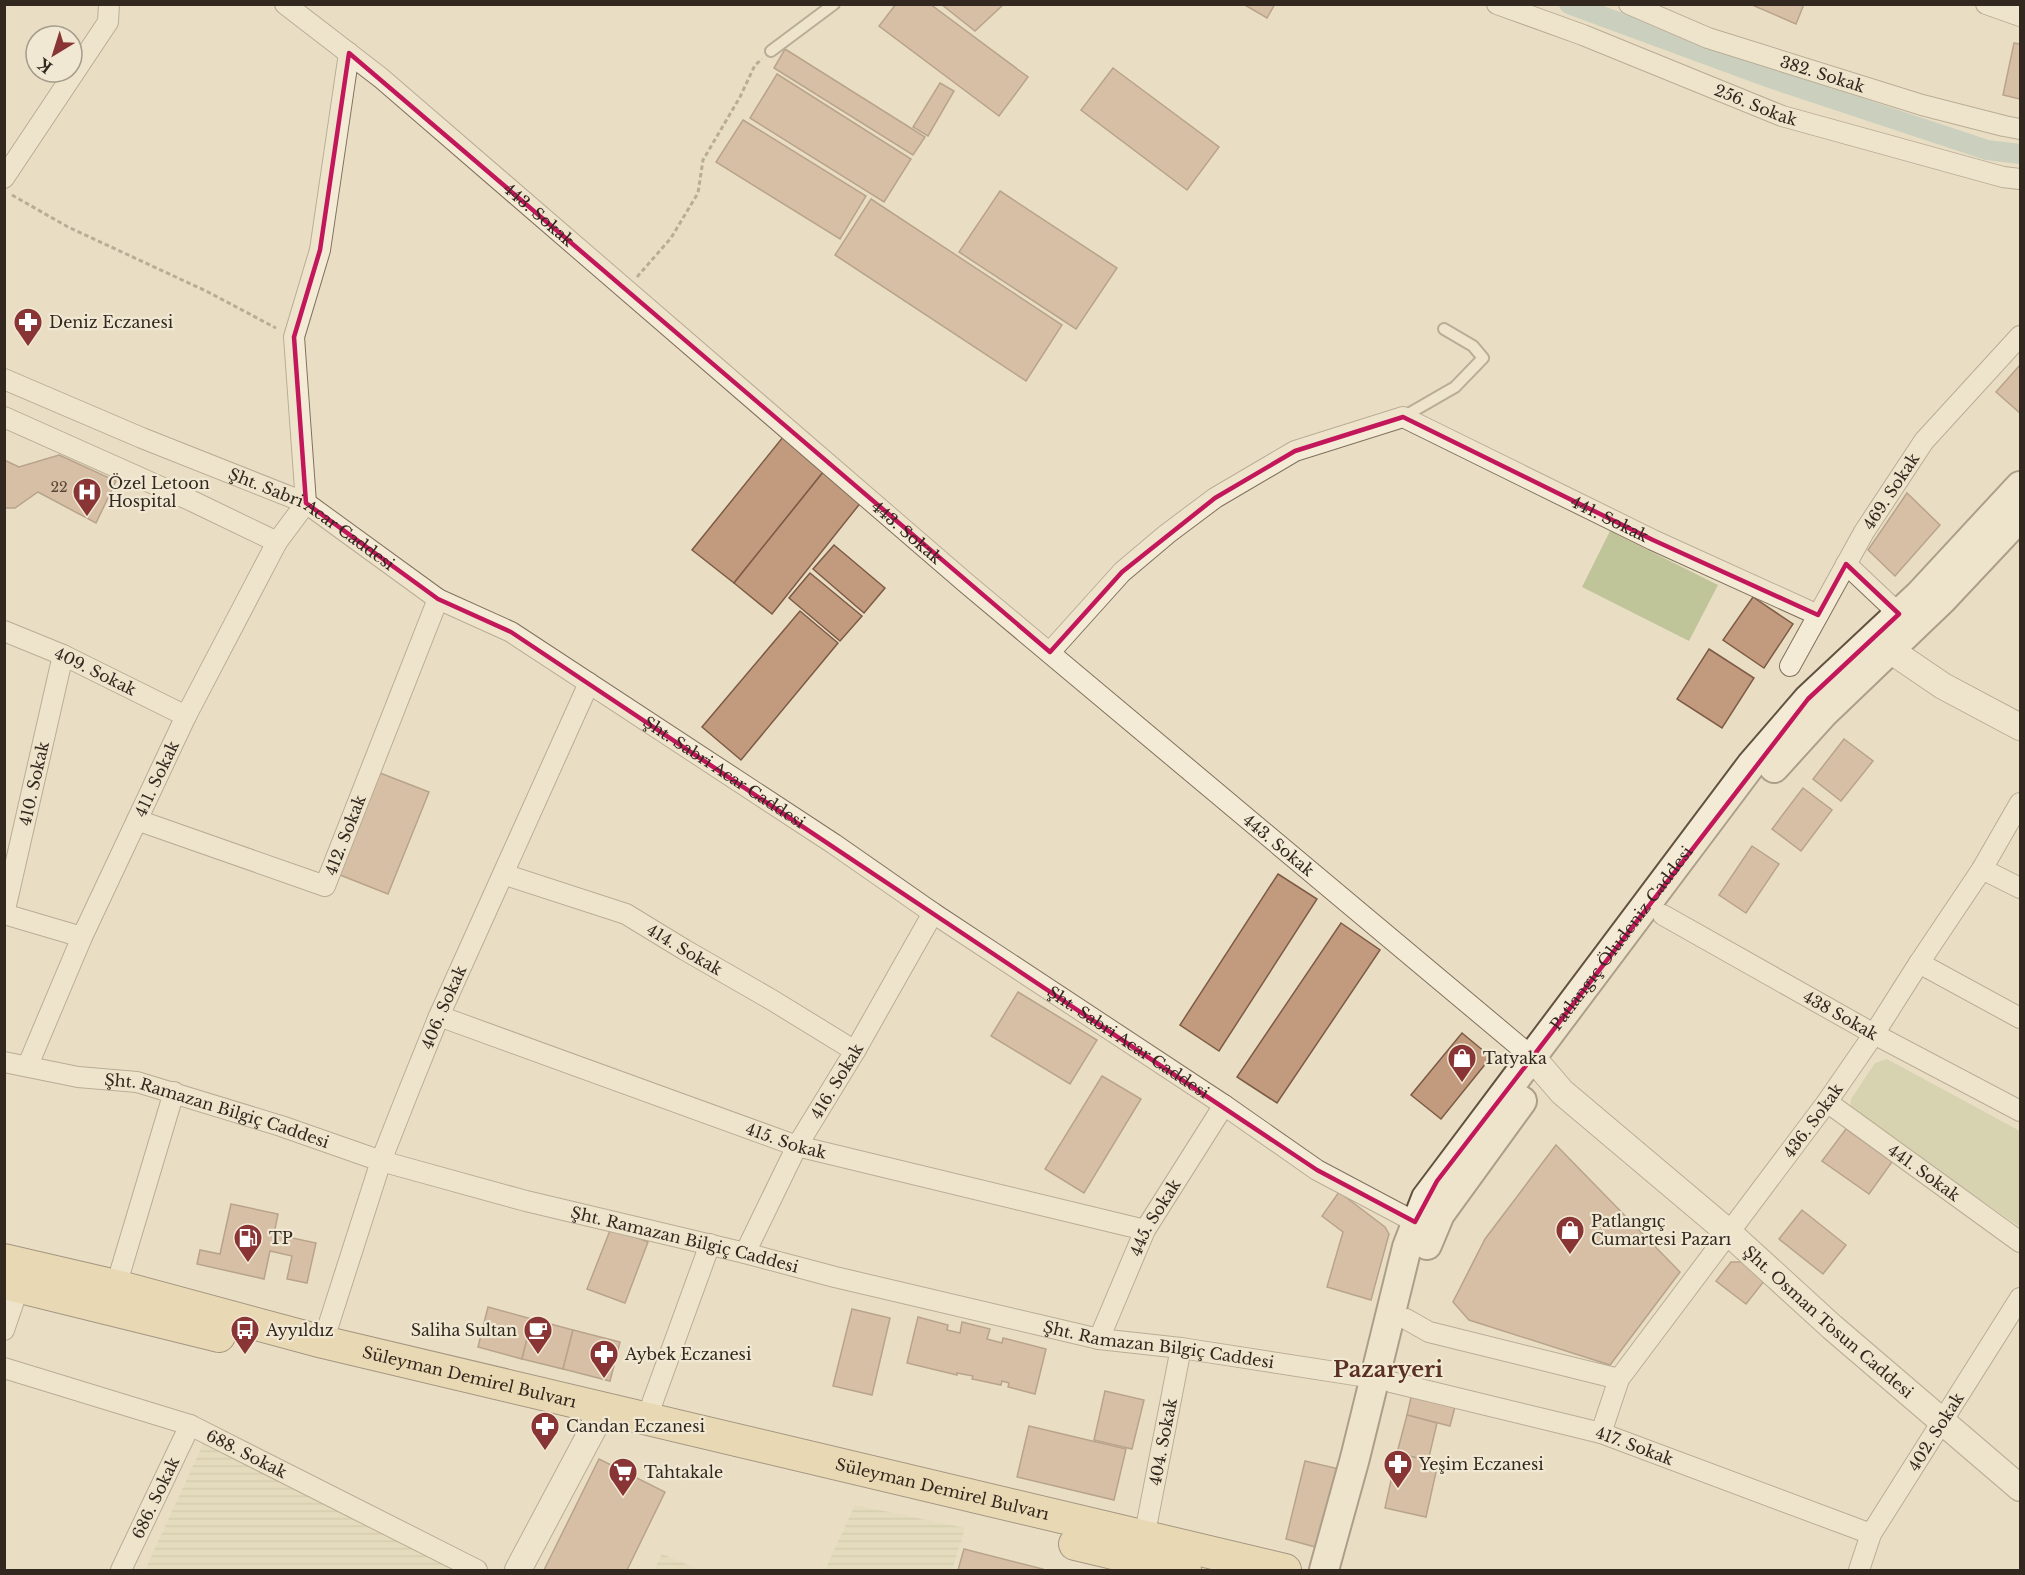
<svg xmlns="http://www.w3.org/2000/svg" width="2025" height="1575" font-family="'Libre Baskerville',serif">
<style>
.farmland{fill:url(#farmland-rules)}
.park{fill:#c0c599}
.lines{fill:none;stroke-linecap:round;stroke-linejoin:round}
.canal{stroke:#a5bcb5;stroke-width:20}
.building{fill:#c29a7e;stroke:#7d5b45;stroke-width:1.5}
.service-casing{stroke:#81705d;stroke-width:14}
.minor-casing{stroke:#81705d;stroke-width:22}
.tertiary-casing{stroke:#81705d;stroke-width:28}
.secondary-casing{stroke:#635140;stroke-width:32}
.primary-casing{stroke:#4f3f30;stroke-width:34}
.path{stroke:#81705d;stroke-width:3;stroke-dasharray:4.5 3;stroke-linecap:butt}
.service{stroke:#f4ebd6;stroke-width:10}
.minor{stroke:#f4ebd6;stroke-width:20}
.tertiary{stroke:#f4ebd6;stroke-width:26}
.secondary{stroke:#f4ebd6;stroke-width:28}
.primary{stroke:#e8d1a0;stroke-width:32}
.marked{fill:none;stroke:#c2185b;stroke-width:4.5;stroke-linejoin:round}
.labels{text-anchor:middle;stroke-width:4.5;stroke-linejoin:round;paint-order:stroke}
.number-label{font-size:14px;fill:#574437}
.street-label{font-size:16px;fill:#33281f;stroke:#f1e8d3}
.poi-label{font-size:16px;fill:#33281f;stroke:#f1e8d3;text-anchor:start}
.district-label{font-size:22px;font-weight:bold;fill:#5a2f23;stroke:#f1e8d3}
</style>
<defs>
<pattern id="farmland-rules" width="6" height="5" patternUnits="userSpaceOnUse" patternTransform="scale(1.5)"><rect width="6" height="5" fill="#ddd6b2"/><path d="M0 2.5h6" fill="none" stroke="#beb899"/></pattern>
</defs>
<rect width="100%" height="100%" fill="#e9dec4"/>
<g class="farmland">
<path d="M203 1444 467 1570H145Z"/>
<path d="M855 1505 965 1528 952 1570H825Z"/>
<path d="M662 1554 700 1570H654Z"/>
</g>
<g class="park">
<path d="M1610 531 1718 585 1689 641 1582 587Z"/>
<path d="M1887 1059 2020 1131V1227L1850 1110 1851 1099 1875 1063Z"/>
</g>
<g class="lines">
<path class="canal" d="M1569 4 1773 79 1987 150 2020 154"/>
</g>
<g class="building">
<path d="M896 4H930L1028 77 999 116 879 26Z"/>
<path d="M941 4H1004L975 31Z"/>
<path d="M1243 4H1275L1267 18Z"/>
<path d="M1750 4H1804L1796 24Z"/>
<path d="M2014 43 2020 44V99L2003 95Z"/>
<path d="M785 49 925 137 913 155 774 68Z"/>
<path d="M1113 68 1219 147 1187 190 1081 110Z"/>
<path d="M777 74 911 159 884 202 750 118Z"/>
<path d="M940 83 954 91 928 136 913 127Z"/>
<path d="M743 120 866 196 840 239 716 162Z"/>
<path d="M1000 191 1117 268 1076 329 959 252Z"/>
<path d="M871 199 1062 325 1026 381 835 255Z"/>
<path d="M2020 365V413L1996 392Z"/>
<path d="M783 437 824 471 734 583 692 550Z"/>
<path d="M59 455 116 481 96 523 38 492 15 508H4V460L19 467Z"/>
<path d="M824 471 862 501 772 614 734 583Z"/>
<path d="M1907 493 1940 525 1895 576 1868 550Z"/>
<path d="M834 545 885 588 864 613 813 569Z"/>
<path d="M810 573 862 616 840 641 789 598Z"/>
<path d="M1753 597 1793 624 1764 668 1723 640Z"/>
<path d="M800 611 838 643 741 760 702 727Z"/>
<path d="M1709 649 1754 678 1722 728 1677 699Z"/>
<path d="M1844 739 1873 761 1841 801 1813 779Z"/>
<path d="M380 773 429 792 388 894 340 875Z"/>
<path d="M1803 788 1832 810 1801 851 1772 829Z"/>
<path d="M1752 846 1779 864 1746 913 1719 895Z"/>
<path d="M1278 874 1317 899 1219 1051 1180 1025Z"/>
<path d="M1341 923 1380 950 1277 1103 1237 1077Z"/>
<path d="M1018 992 1097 1040 1070 1084 991 1036Z"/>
<path d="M1462 1033 1491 1057 1441 1119 1411 1095Z"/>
<path d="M1102 1076 1141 1099 1084 1193 1045 1169Z"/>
<path d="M1846 1129 1892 1162 1869 1194 1822 1161Z"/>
<path d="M1556 1145 1680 1272 1610 1365 1469 1320 1453 1302 1485 1239Z"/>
<path d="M1339 1192 1385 1227 1389 1234 1371 1300 1327 1287 1343 1232 1322 1216Z"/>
<path d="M231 1204 278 1214 274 1234 316 1243 307 1283 287 1279 292 1256 270 1251 264 1279 197 1264 200 1250 220 1254Z"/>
<path d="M1802 1210 1846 1245 1823 1274 1779 1239Z"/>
<path d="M611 1228 648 1242 625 1303 587 1289Z"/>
<path d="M1731 1262H1742L1765 1280 1746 1304 1716 1281Z"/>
<path d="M488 1307 532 1319 522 1359 478 1347Z"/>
<path d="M852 1309 890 1318 872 1395 833 1386Z"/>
<path d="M918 1317 948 1325 947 1330 960 1333 962 1322 990 1329 987 1339 1002 1343 1003 1338 1046 1349 1035 1394 1008 1387 1009 1383 1002 1381 1001 1385 972 1379 973 1376 957 1373V1375L907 1363Z"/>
<path d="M532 1319 573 1330 563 1369 522 1359Z"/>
<path d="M573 1330 620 1342 610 1381 563 1369Z"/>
<path d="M1105 1391 1144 1400 1132 1449 1094 1440Z"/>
<path d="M1412 1393 1456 1403 1450 1426 1407 1415Z"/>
<path d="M1407 1415 1437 1423 1428 1461 1397 1453Z"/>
<path d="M1029 1426 1126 1449 1114 1500 1017 1477Z"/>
<path d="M1397 1453 1438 1463 1426 1517 1385 1508Z"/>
<path d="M599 1459 665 1492 627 1570H544Z"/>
<path d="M1305 1461 1339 1469 1319 1548 1286 1539Z"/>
<path d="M964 1549 1043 1569V1570H958Z"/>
</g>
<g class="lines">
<g class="service-casing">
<g id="service">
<path d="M771 51 834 4"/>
<path d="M1403 417 1455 387 1483 358 1473 346 1444 329"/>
</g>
</g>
<g class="minor-casing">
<g id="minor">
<path id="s1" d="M285 4 381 78 966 583 1532 1057"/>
<path id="s2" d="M1497 4 1583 35 1782 116 2003 177 2020 179"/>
<path id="s3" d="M1629 4 1708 38 1922 105 2004 126 2020 129"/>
<path d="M1986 4 2020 16"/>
<path d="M4 178 108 22 109 4"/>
<path id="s4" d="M4 379 142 438 306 503 438 599 511 632 834 844 933 913 1224 1105 1317 1170 1415 1222"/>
<path d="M4 417 192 501 277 542"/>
<path d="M1846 564 1899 614"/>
<path id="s5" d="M4 631 63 655 186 716"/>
<path id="s6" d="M1050 652 1122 572 1167 534 1215 498 1295 451 1403 417 1653 540 1818 615"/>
<path id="s7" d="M1790 666 1864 532 1924 441 2020 336"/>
<path id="s8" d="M137 820 325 886 438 599"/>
<path d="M1982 869 2020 888"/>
<path id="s9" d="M503 874 626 914 685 950 772 1000 855 1051"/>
<path id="s10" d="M4 914 63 655"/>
<path d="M4 914 82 937"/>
<path id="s11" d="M1663 915 1874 1034 2020 1111"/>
<path d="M1919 963 2020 1018"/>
<path id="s12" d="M439 1016 797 1146 1145 1230"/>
<path id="s13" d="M4 1062 78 1077 137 1082 281 1126 381 1161 526 1201 745 1253 835 1277 1099 1339 1181 1348 1374 1378"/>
<path id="s14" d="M28 1065 82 937 186 716 277 542 306 503 294 337 320 250 349 53"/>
<path id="s15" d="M1827 1102 2020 1242"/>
<path id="s16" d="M745 1253 797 1146 855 1051 933 913"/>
<path d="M116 1286 174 1092"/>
<path d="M1406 1319 1429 1332 1619 1379"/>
<path d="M4 1330 19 1286 15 1278"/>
<path id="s17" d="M1099 1339 1145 1230 1224 1105"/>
<path id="s18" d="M323 1342 381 1161 409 1090 439 1016 589 683"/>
<path id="s19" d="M4 1368 190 1425 477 1570"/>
<path id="s20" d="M1391 1382 1601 1433 1871 1534"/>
<path d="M646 1420 710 1244"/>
<path id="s21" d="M1601 1433 1619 1379 1827 1102 1874 1034 1919 963 1982 869 2020 803"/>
<path id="s22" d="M1144 1538 1181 1348"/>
<path id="s23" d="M121 1570 190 1425"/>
<path id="s24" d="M1859 1570 1871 1534 2020 1298"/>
</g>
</g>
<g class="tertiary-casing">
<g id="tertiary">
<path d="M1890 650 1943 686 2020 727"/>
<path id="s25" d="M1532 1057 1562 1092 1728 1232 1832 1327 2020 1488"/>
<path d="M518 1570 593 1429 599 1408"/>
</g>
</g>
<g class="secondary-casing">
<g id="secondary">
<path d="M1774 768 1823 714 1942 600 2020 517"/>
<path d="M1427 1245 1440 1214 1522 1101"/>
<path id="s26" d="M1324 1570 1355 1458 1407 1247 1426 1198 1751 765 1808 699 1919 595 2020 486"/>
</g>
</g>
<g class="primary-casing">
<g id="primary">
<path id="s27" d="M4 1260 116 1286 323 1342 1285 1570"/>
<path d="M4 1283 219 1336"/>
<path d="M1075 1544 1185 1570"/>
</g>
</g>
<g class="path">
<path d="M12 195 68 227 206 291 276 328"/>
<path d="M637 277 671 238 698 193 703 160 740 97 755 65 762 59"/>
</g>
<use href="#service" class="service"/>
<use href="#minor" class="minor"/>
<use href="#tertiary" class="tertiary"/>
<use href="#secondary" class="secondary"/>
<use href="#primary" class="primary"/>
</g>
<path d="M0 0H2025V1575H0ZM349 53 1050 652 1122 572 1215 498 1295 451 1403 417 1653 540 1818 615 1846 564 1899 614 1808 699 1437 1181 1415 1222 1317 1170 511 632 438 599 306 503 294 337 320 250Z" fill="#e9dec4" fill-opacity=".55" fill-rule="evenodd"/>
<path class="marked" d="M349 53 1050 652 1122 572 1215 498 1295 451 1403 417 1653 540 1818 615 1846 564 1899 614 1808 699 1437 1181 1415 1222 1317 1170 511 632 438 599 306 503 294 337 320 250Z"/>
<defs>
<g id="pharmacy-pin" transform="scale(1.5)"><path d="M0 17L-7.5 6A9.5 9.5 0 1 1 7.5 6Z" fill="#893435" stroke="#f1e8d3"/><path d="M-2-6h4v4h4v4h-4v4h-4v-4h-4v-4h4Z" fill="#fff"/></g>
<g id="hospital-pin" transform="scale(1.5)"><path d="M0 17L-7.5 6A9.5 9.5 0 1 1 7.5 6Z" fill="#893435" stroke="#f1e8d3"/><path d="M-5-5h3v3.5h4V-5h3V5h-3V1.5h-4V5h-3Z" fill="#fff"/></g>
<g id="shop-pin" transform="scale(1.5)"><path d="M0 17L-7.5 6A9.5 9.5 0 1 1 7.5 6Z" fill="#893435" stroke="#f1e8d3"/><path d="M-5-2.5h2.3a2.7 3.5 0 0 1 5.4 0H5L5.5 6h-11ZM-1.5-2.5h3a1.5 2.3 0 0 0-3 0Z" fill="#fff"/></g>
<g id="fuel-pin" transform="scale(1.5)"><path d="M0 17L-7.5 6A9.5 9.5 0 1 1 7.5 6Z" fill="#893435" stroke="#f1e8d3"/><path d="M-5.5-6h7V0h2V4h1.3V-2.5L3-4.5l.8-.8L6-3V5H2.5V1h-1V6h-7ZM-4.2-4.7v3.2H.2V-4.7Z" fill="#fff"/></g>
<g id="bus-pin" transform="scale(1.5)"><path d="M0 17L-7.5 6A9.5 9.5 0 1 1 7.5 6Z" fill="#893435" stroke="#f1e8d3"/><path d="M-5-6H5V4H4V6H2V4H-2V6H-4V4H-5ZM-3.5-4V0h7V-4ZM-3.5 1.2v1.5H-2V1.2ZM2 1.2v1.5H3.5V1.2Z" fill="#fff"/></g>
<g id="cafe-pin" transform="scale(1.5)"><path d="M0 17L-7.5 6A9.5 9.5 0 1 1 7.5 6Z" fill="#893435" stroke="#f1e8d3"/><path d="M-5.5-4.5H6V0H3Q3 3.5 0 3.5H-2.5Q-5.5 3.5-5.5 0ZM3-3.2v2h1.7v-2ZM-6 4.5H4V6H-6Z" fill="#fff"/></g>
<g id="supermarket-pin" transform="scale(1.5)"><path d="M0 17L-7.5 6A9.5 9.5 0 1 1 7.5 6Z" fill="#893435" stroke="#f1e8d3"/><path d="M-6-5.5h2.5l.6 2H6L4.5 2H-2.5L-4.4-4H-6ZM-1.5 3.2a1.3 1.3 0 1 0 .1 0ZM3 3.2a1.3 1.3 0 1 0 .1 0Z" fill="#fff"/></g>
</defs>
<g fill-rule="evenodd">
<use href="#pharmacy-pin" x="28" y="322"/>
<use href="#hospital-pin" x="87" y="492"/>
<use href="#shop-pin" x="1462" y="1058"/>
<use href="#shop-pin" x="1570" y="1230"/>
<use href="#fuel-pin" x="248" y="1238"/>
<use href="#bus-pin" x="245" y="1330"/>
<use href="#cafe-pin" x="538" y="1330"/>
<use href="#pharmacy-pin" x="604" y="1354"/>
<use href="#pharmacy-pin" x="545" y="1426"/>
<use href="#pharmacy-pin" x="1398" y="1464"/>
<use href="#supermarket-pin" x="623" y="1472"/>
</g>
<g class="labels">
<g class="number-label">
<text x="59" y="492">22</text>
</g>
<g class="street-label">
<text dy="6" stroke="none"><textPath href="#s3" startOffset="206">382. Sokak</textPath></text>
<text dy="6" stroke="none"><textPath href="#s2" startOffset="278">256. Sokak</textPath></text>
<text dy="6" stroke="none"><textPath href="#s1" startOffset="330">443. Sokak</textPath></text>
<text dy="6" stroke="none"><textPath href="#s7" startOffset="202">469. Sokak</textPath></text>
<text dy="6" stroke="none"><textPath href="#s6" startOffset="663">441. Sokak</textPath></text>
<text dy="6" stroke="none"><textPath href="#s4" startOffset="339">Şht. Sabri Acar Caddesi</textPath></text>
<text dy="6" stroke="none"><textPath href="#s1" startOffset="816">443. Sokak</textPath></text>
<text dy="6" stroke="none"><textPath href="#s5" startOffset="100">409. Sokak</textPath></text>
<text dy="6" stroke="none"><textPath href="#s4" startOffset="825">Şht. Sabri Acar Caddesi</textPath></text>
<text dy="6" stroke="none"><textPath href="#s14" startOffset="314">411. Sokak</textPath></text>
<text dy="6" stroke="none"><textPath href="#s10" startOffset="134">410. Sokak</textPath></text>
<text dy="6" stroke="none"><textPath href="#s8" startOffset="254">412. Sokak</textPath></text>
<text dy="6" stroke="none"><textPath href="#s1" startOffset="1302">443. Sokak</textPath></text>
<text dy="6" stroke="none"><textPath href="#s26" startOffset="711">Patlangıç Öludeniz Caddesi</textPath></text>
<text dy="6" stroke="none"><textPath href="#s9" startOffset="198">414. Sokak</textPath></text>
<text dy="6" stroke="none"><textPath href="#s18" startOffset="356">406. Sokak</textPath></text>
<text dy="6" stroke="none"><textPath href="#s11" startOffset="204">438 Sokak</textPath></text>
<text dy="6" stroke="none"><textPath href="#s4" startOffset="1311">Şht. Sabri Acar Caddesi</textPath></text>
<text dy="6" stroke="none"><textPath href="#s16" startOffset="195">416. Sokak</textPath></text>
<text dy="6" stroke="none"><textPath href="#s13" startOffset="219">Şht. Ramazan Bilgiç Caddesi</textPath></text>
<text dy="6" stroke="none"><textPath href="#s21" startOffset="380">436. Sokak</textPath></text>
<text dy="6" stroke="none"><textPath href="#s12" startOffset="369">415. Sokak</textPath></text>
<text dy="6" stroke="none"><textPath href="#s15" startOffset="120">441. Sokak</textPath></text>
<text dy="6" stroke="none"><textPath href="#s17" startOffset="134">445. Sokak</textPath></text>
<text dy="6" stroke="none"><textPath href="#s13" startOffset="705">Şht. Ramazan Bilgiç Caddesi</textPath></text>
<text dy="6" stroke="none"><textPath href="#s25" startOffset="398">Şht. Osman Tosun Caddesi</textPath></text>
<text dy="6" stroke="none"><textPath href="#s13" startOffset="1191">Şht. Ramazan Bilgiç Caddesi</textPath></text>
<text dy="6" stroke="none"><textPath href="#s27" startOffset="480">Süleyman Demirel Bulvarı</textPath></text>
<text dy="6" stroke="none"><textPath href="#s24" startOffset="159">402. Sokak</textPath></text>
<text dy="6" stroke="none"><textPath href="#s22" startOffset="98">404. Sokak</textPath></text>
<text dy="6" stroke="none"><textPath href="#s20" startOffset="252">417. Sokak</textPath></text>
<text dy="6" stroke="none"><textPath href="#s19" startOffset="258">688. Sokak</textPath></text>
<text dy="6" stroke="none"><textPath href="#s27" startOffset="966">Süleyman Demirel Bulvarı</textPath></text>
<text dy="6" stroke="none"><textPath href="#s23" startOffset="80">686. Sokak</textPath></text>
</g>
<g class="poi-label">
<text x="49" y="328">Deniz Eczanesi</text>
<text x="108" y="489">Özel Letoon<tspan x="108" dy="18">Hospital</tspan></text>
<text x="1483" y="1064">Tatyaka</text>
<text x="1591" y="1227">Patlangıç<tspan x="1591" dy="18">Cumartesi Pazarı</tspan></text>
<text x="269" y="1244">TP</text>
<text x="266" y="1336">Ayyıldız</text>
<text x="517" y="1336" text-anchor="end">Saliha Sultan</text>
<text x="625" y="1360">Aybek Eczanesi</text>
<text x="566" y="1432">Candan Eczanesi</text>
<text x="1419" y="1470">Yeşim Eczanesi</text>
<text x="644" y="1478">Tahtakale</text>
</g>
<g class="district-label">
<text x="1388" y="1377">Pazaryeri</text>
</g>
</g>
<rect width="2025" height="1575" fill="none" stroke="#33281f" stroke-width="12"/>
<g transform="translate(54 54) rotate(218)"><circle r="28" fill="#f1e8d3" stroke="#a59b8b" stroke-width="1.5"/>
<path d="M0-4.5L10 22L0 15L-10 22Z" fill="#893435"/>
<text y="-9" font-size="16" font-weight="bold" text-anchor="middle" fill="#33281f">K</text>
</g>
</svg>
